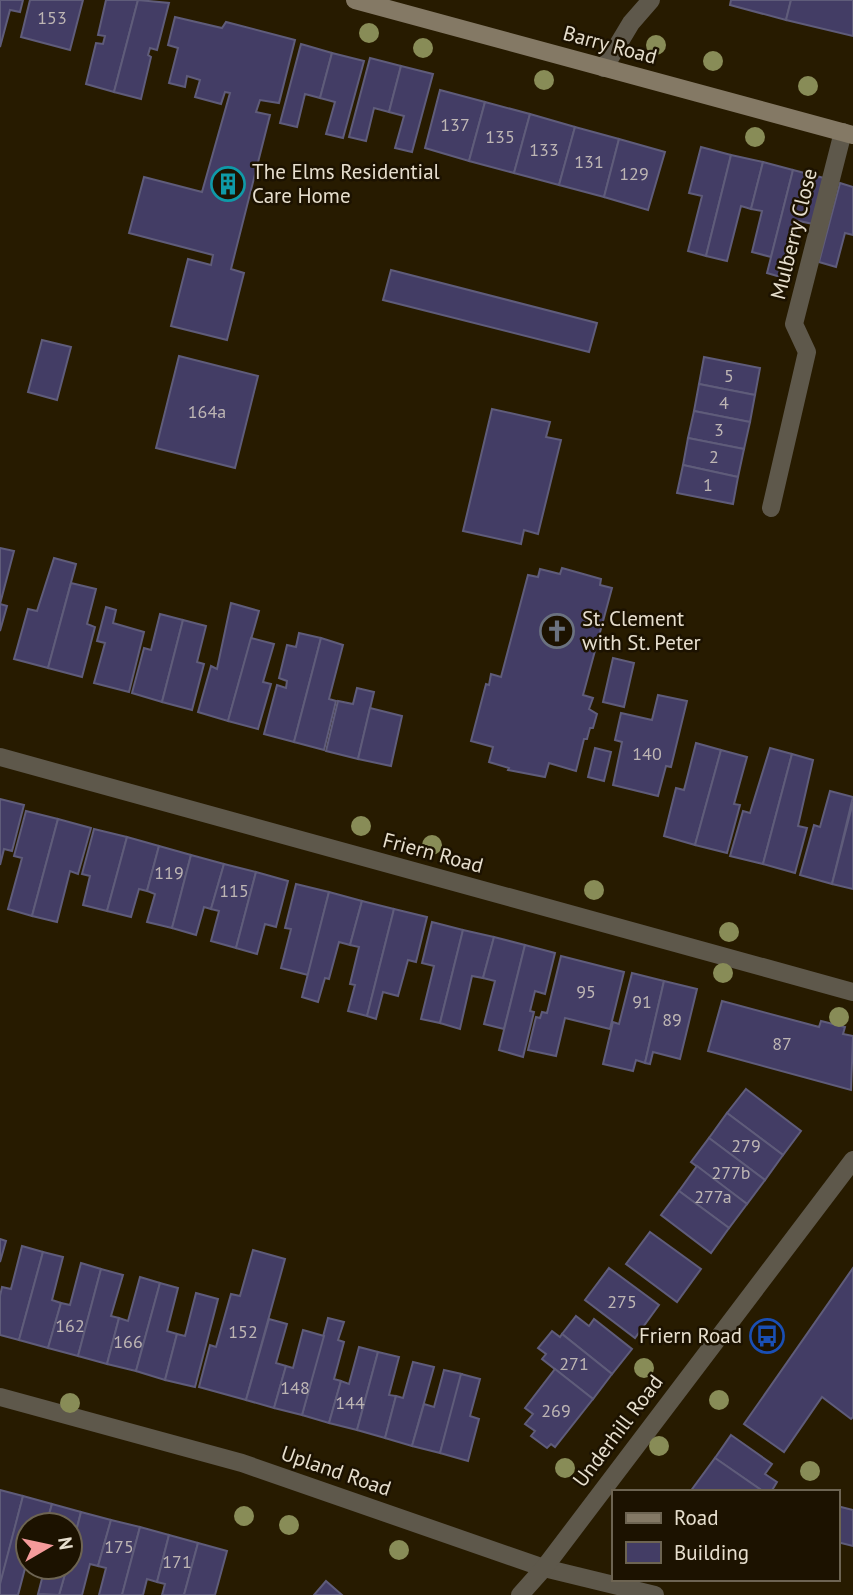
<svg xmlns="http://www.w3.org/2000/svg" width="853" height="1595" font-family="'PT Sans',sans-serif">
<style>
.building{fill:#433d65;stroke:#5f5c7a;stroke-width:2}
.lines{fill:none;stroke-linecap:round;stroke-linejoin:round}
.street{stroke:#5e584b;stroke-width:18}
.secondary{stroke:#847965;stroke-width:18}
.tree{fill:#888c57}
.labels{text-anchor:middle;stroke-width:5;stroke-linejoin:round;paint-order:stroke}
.number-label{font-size:18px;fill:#beb6b4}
.street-label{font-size:21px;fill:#e7dfce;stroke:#1c1200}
.poi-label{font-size:21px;fill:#e7dfce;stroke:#1c1200;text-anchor:start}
</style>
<rect width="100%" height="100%" fill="#271b00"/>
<g class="building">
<path d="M0 0H23L20 12 10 10 0 47Z"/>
<path d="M30 0H83L70 50 21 37Z"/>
<path d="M106 0H138L114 92 86 84 96 43 103 44 105 36 98 35Z"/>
<path d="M138 0 169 3 157 50 150 48 148 55 151 57 141 99 114 92Z"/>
<path d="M731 0H791L786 20 730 5Z"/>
<path d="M791 0H853V36L786 20Z"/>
<path d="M175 17 222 28 226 22 295 40 279 103 260 100 256 112 270 115 231 269 244 273 227 340 171 326 188 259 211 265 213 255 129 233 144 177 202 192 230 93 225 92 221 104 195 97 200 80 187 76 185 87 169 83 178 48 168 45Z"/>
<path d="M301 44 332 53 320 98 305 94 297 127 280 123Z"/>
<path d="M332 53 364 61 343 138 326 134 335 102 320 98Z"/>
<path d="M370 58 401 66 389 112 374 108 366 141 349 137Z"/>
<path d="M401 66 433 74 412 152 395 148 404 116 389 112Z"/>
<path d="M440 90 485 102 469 161 425 148Z"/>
<path d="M485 102 530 114 514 173 469 161Z"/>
<path d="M530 114 575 127 559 185 514 173Z"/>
<path d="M575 127 619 139 604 197 559 185Z"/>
<path d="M619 139 665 152 648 210 604 197Z"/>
<path d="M701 147 731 155 706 256 688 251 702 196 689 193Z"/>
<path d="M731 155 763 162 751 209 741 206 727 261 706 256Z"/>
<path d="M763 162 793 170 771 257 752 252 762 211 751 209Z"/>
<path d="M793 170 824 178 813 224 799 221 784 278 767 273Z"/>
<path d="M840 183 853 187V235L845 233 836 267 819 262Z"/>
<path d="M391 270 597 323 589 352 383 300Z"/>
<path d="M42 340 71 347 57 400 28 392Z"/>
<path d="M179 356 258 376 235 468 156 448Z"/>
<path d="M704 357 760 368 755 395 699 384Z"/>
<path d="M699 384 755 395 750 422 694 411Z"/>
<path d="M492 409 550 422 546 437 561 440 538 534 524 530 521 544 463 531Z"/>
<path d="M694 411 750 422 744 449 688 438Z"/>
<path d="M688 438 744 449 738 477 683 465Z"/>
<path d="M683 465 738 477 733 504 677 493Z"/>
<path d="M0 548 14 551 0 604Z"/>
<path d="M54 558 76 564 48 668 14 659 28 609 37 611Z"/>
<path d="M562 568 601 579 600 585 612 588 583 695 593 698 589 709 597 714 593 728H590L587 739H584L576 771 549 763 545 777 508 770 509 768 489 762 493 747 471 741 486 684 489 685 491 674 501 677 528 575 538 577 540 569 560 574Z"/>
<path d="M71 583 96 589 87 624 95 627 82 677 48 668Z"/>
<path d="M231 603 259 611 228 721 198 712 211 666 217 669Z"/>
<path d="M0 604 7 606 0 631Z"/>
<path d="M106 607 116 610 113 623 144 632 129 692 94 683 105 643 97 641Z"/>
<path d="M160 614 183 620 162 702 132 693 144 648 151 650Z"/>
<path d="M183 620 206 626 197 662 204 664 192 710 162 702Z"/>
<path d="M299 633 321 638 294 742 264 734 277 685 286 688 287 681 279 678 287 645 296 647Z"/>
<path d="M251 638 274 644 263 682 271 684 258 729 228 721Z"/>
<path d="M321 638 343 645 329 699 336 701 324 750 294 742Z"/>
<path d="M613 658 634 663 624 707 603 702Z"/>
<path d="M357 688 374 692 358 759 326 751 338 701 353 704Z"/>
<path d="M658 695 687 701 671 767 666 766 658 796 613 785 622 742 615 740 621 713 652 720Z"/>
<path d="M370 708 402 716 391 766 358 759Z"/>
<path d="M696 743 721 750 695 845 664 836 676 788 684 790Z"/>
<path d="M595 748 611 752 604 781 588 777Z"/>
<path d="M770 748 792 754 763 864 730 856 743 811 750 813Z"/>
<path d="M721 750 747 757 734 804 740 805 727 853 695 845Z"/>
<path d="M792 754 813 760 798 826 807 828 795 873 763 864Z"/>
<path d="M830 791 853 797 832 884 800 875 814 825 820 827Z"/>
<path d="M0 799 24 805 12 851 4 849 0 865Z"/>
<path d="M853 802V889L832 884Z"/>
<path d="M26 811 58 819 32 916 8 909 22 858 14 856Z"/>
<path d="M58 819 91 828 78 874 70 871 57 922 32 916Z"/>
<path d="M94 829 127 837 107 911 83 905 90 876 82 874Z"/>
<path d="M127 837 159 846 147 891 139 889 131 917 107 911Z"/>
<path d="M159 846 191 855 172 928 147 922 155 894 147 891Z"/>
<path d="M191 855 224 864 211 909 204 907 196 935 172 928Z"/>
<path d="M224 864 256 872 236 948 211 941 219 911 211 909Z"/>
<path d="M256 872 288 881 276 927 265 924 257 954 236 948Z"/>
<path d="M296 884 329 892 308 975 281 968 291 929 285 928Z"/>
<path d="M329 892 362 901 350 945 339 942 329 979 325 978 318 1002 302 997Z"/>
<path d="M362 901 394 909 367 1016 348 1011 355 985 350 984 359 947 350 945Z"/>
<path d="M394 909 427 917 416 962 408 960 398 996 383 992 376 1019 367 1016Z"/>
<path d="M432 922 463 930 440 1023 421 1019 434 966 422 963Z"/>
<path d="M463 930 494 937 483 978 472 976 460 1029 440 1023Z"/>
<path d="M494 937 525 945 504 1029 484 1024 495 981 483 978Z"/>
<path d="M525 945 555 953 545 994 535 991 530 1011 534 1012 523 1057 499 1050Z"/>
<path d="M561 956 624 972 610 1029 565 1018 556 1056 528 1050 536 1017 540 1018 542 1012 547 1013Z"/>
<path d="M632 973 664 981 645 1063 636 1060 633 1071 603 1064 613 1022 619 1024Z"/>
<path d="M664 981 697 989 680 1059 653 1052 650 1064 645 1063Z"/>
<path d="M722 1001 819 1027 821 1021 845 1027 843 1034 853 1036 851 1090 708 1051Z"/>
<path d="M746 1089 801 1131 783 1155 727 1113Z"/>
<path d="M727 1113 783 1155 765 1180 709 1138Z"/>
<path d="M709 1138 765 1180 747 1204 691 1162Z"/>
<path d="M697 1166 747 1204 729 1228 679 1191Z"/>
<path d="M679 1191 729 1228 711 1253 661 1215Z"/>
<path d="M650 1232 701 1269 677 1302 626 1264Z"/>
<path d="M0 1239 6 1241 0 1262Z"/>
<path d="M22 1246 43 1252 19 1340 0 1335V1296L2 1287 11 1289Z"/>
<path d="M253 1250 285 1259 246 1400 199 1387 210 1345 216 1347 231 1294 240 1296Z"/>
<path d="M43 1252 63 1257 52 1300 61 1303 48 1348 19 1340Z"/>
<path d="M81 1263 101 1269 78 1356 48 1348 61 1303 70 1305Z"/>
<path d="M609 1268 659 1305 635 1338 585 1300Z"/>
<path d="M853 1268V1417L851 1419 822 1397 784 1452 744 1424Z"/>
<path d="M101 1269 123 1275 111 1316 119 1318 107 1364 78 1356Z"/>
<path d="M140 1277 160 1283 136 1371 107 1364 119 1318 128 1321Z"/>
<path d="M160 1283 178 1288 167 1331 177 1334 165 1380 136 1371Z"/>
<path d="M196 1293 218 1299 195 1387 165 1380 177 1334 185 1336Z"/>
<path d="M576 1316 589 1326 594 1319 632 1349 612 1374 562 1334Z"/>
<path d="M328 1318 344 1322 338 1340 344 1342 334 1379 341 1381 329 1423 302 1415Z"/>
<path d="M269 1319 287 1324 276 1363 286 1366 274 1408 246 1400Z"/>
<path d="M303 1330 324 1336 302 1415 274 1408 286 1366 293 1368Z"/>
<path d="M552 1331 560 1337 562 1334 612 1374 593 1399 542 1359 546 1354 538 1348Z"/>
<path d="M359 1347 378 1352 357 1430 329 1423 341 1381 349 1384Z"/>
<path d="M378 1352 399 1357 389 1395 396 1396 385 1438 357 1430Z"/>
<path d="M413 1362 434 1367 412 1446 385 1438 396 1396 403 1398Z"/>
<path d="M555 1369 593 1399 555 1447 551 1444 547 1448 531 1436 535 1431 525 1424 533 1414 525 1408Z"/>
<path d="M444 1370 462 1374 440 1453 412 1446 424 1404 434 1407Z"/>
<path d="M461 1374 480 1379 470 1416 479 1419 468 1461 440 1453Z"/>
<path d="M731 1435 772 1464 765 1474 777 1482 771 1492H764L715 1458Z"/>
<path d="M715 1458 764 1492H690Z"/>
<path d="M0 1490 23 1496 1 1582 0 1581Z"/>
<path d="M23 1496 52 1504 46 1525H28V1557L18 1595H0V1584Z"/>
<path d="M52 1504 81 1512 70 1555V1525H46Z"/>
<path d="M837 1506 853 1510V1546L837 1542Z"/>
<path d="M81 1512 111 1520 98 1566 90 1564 82 1595H59L67 1567H70V1555Z"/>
<path d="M111 1520 140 1527 122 1595H99L106 1568 98 1566Z"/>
<path d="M140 1527 169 1535 157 1582 147 1579 143 1595H122Z"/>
<path d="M169 1535 198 1543 184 1595H162L165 1584 157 1582Z"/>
<path d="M198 1543 227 1551 215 1595H184Z"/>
<path d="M45 1567H67L59 1595 38 1594Z"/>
<path d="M326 1581 342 1595H314Z"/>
</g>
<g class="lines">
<g class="street">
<path d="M604 68 631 23 651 0"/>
<path d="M771 508 807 352 794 324 843 132"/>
<path d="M0 757 853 992"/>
<path d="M0 1397 242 1463 544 1568 655 1595"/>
<path d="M520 1595 544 1568 853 1160"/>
</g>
<path class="secondary" d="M355 0 853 135"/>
</g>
<g class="tree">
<circle cx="369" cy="33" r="10"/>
<circle cx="656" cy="45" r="10"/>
<circle cx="423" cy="48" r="10"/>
<circle cx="713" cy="61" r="10"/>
<circle cx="544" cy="80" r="10"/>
<circle cx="808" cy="86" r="10"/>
<circle cx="755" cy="137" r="10"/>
<circle cx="361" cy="826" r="10"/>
<circle cx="432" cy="845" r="10"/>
<circle cx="594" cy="890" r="10"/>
<circle cx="729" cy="932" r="10"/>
<circle cx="723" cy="973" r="10"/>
<circle cx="839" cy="1017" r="10"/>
<circle cx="644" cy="1368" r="10"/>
<circle cx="719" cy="1400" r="10"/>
<circle cx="70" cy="1403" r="10"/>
<circle cx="659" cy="1446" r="10"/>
<circle cx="565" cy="1468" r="10"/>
<circle cx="810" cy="1471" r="10"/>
<circle cx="244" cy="1516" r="10"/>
<circle cx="289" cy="1525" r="10"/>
<circle cx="399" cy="1550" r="10"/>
</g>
<defs>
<g id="building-ring" transform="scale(1.75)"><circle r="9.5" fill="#1c1200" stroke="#0f9aa8" stroke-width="1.5"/><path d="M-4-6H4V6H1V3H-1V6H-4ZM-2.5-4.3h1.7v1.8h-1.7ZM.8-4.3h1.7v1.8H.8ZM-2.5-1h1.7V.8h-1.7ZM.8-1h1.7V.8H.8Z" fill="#0f9aa8"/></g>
<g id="church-ring" transform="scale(1.75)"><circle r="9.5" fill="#1c1200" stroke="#6b7280" stroke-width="1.5"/><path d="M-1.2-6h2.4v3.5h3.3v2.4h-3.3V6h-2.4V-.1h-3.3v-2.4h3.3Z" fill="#6b7280"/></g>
<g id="bus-ring" transform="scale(1.75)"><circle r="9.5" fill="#1c1200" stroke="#1a4fb4" stroke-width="1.5"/><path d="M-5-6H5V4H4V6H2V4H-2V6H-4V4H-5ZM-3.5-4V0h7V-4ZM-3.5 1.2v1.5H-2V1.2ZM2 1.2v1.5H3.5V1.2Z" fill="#1a4fb4"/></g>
</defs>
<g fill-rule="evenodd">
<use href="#building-ring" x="228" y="184"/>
<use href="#church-ring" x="557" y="631"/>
<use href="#bus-ring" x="767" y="1336"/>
</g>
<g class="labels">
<g class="number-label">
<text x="52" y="24">153</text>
<text x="455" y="131">137</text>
<text x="500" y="143">135</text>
<text x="544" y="156">133</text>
<text x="589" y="168">131</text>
<text x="634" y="180">129</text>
<text x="729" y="382">5</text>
<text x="724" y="409">4</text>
<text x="207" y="418">164a</text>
<text x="719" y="436">3</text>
<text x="714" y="463">2</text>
<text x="708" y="491">1</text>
<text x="647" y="760">140</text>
<text x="169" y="879">119</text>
<text x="234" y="897">115</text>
<text x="586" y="998">95</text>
<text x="642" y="1008">91</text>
<text x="672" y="1026">89</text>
<text x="782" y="1050">87</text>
<text x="746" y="1152">279</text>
<text x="731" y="1179">277b</text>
<text x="713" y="1203">277a</text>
<text x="622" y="1308">275</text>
<text x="70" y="1332">162</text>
<text x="243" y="1338">152</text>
<text x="128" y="1348">166</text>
<text x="574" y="1370">271</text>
<text x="295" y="1394">148</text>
<text x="350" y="1409">144</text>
<text x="556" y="1417">269</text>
<text x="119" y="1553">175</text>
<text x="177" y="1568">171</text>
</g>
<g class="street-label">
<text transform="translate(610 45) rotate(15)" y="7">Barry Road</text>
<text transform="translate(794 234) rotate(-76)" y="7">Mulberry Close</text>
<text transform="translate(433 853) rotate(15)" y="7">Friern Road</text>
<text transform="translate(618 1431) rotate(-53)" y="7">Underhill Road</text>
<text transform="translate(336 1471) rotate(19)" y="7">Upland Road</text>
</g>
<g class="poi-label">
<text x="252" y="179">The Elms Residential<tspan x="252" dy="24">Care Home</tspan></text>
<text x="582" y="626">St. Clement<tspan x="582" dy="24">with St. Peter</tspan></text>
<text x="742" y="1343" text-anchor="end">Friern Road</text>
</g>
</g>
<rect x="612" y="1490" width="228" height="91" fill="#1c1200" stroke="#6d6452" stroke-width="2"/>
<rect x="626" y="1513" width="35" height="10" fill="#847965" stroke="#6d6452" stroke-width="2"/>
<text x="674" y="1525" font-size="21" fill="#e7dfce">Road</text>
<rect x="626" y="1542" width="35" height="21" fill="#433d65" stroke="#6d6452" stroke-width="2"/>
<text x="674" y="1560" font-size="21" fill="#e7dfce">Building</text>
<g transform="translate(49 1546) rotate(81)"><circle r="33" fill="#1c1200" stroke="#6d6452" stroke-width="2"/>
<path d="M0-5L12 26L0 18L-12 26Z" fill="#f59b9b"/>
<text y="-10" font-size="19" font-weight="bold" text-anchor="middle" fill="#e7dfce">N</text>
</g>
</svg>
